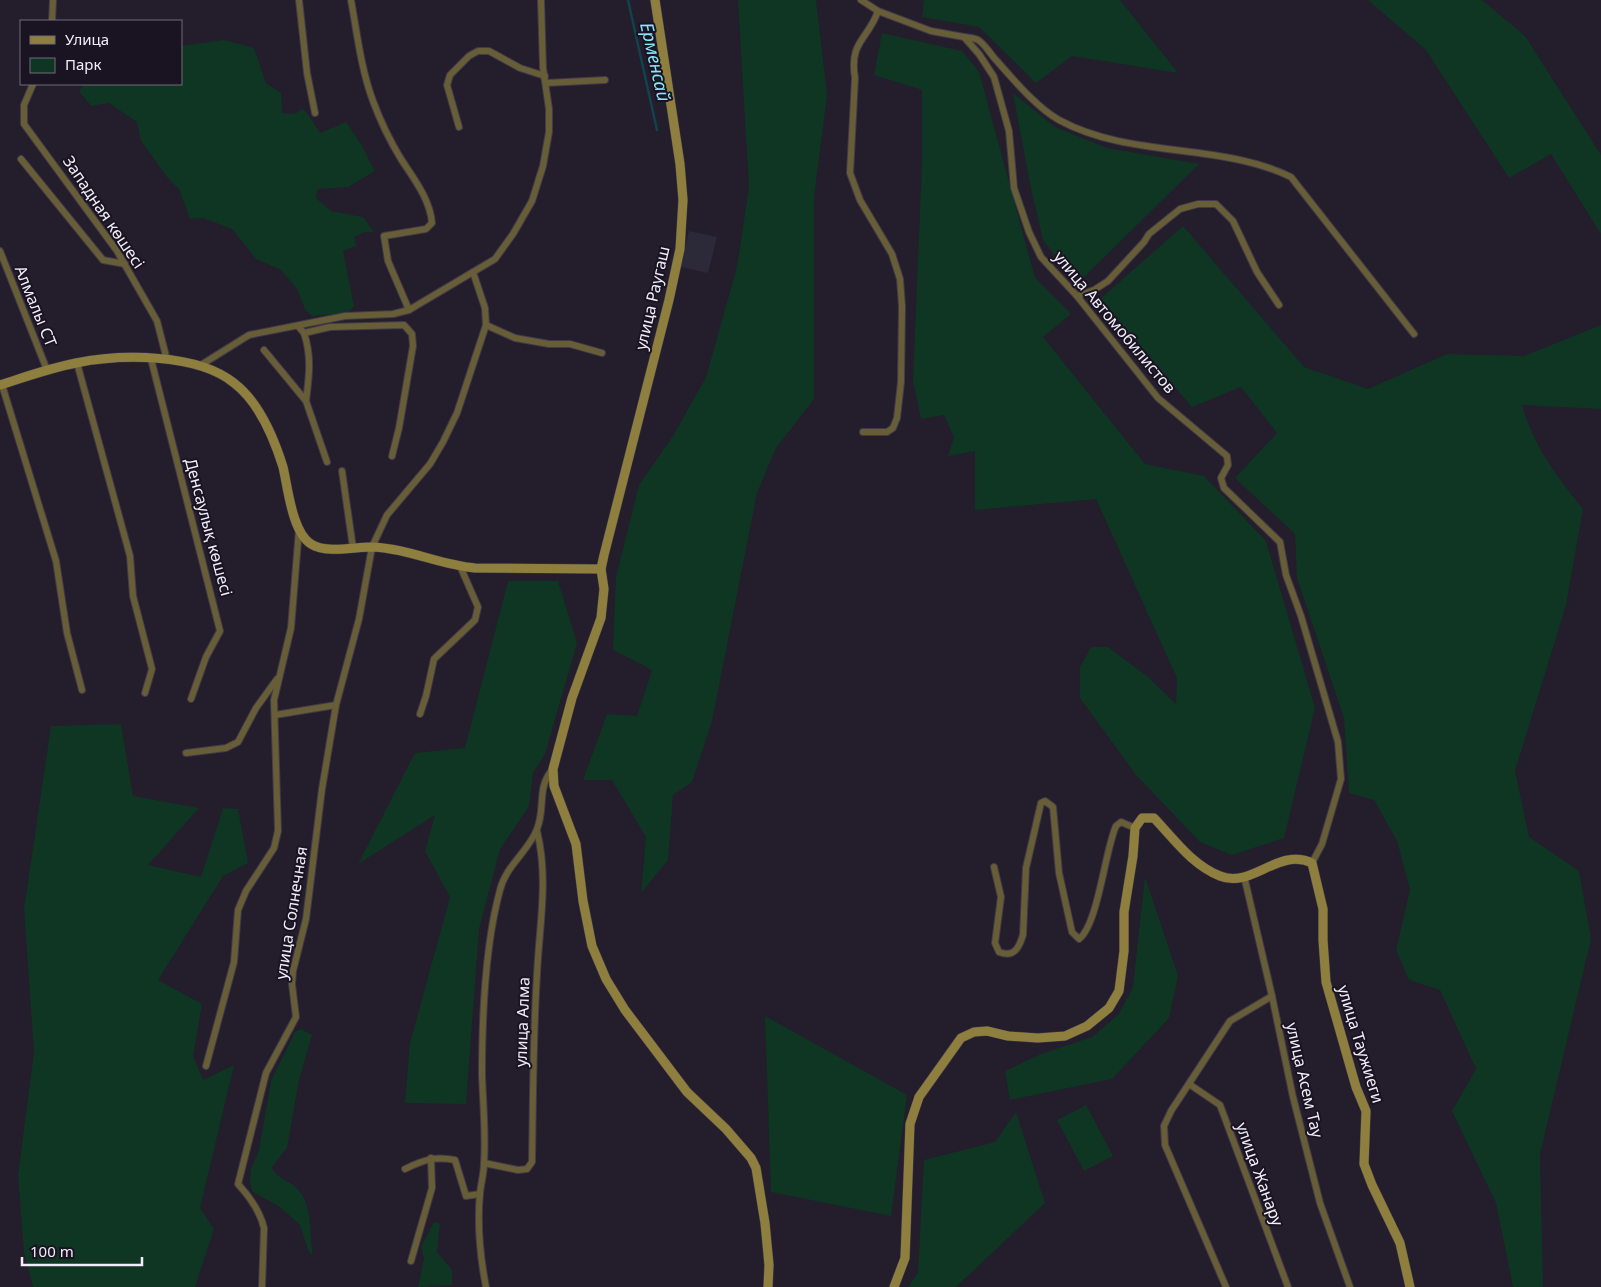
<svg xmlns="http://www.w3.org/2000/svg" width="1601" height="1287" font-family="'Noto Sans',sans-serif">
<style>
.industrial{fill:#2c2939}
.green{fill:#0e3623}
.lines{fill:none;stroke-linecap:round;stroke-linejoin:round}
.stream{stroke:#10434c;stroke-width:2.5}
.street-casing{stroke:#403a49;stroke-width:8}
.secondary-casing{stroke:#403a49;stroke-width:10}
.street{stroke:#675d37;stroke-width:6}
.secondary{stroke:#8f7f3f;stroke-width:9}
.labels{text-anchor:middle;stroke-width:4;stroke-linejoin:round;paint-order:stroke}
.street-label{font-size:16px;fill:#f2eef9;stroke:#1a1422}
.water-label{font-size:18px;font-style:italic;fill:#85e9fc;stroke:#1a1422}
</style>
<rect width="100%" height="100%" fill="#231d2c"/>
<path class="industrial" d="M689 231 717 237 708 273 681 267Z"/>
<g class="green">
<path d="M738 0H816L827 95 814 197V399L776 448 757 493 712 721 692 782 673 795 668 860 641 893 646 837 612 780H583L607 714 637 716 652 670 613 650 616 577 639 485 673 436 706 377 737 267 749 187Z"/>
<path d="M924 0H1120L1178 73 1072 56 1036 83 979 27 922 17Z"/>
<path d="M1368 0H1482L1525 36 1601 155V234L1551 154 1509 178 1426 50Z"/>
<path d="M882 33 962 51 979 72 1035 278 1071 314 1043 337 1145 464 1204 476 1266 541 1315 708 1284 838 1232 855 1200 842 1136 775 1080 698V667L1091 647H1108L1148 677 1176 704 1177 678 1096 499 975 510V451L948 456 954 437 944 415 921 419 913 381 922 163V90L874 75Z"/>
<path d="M224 40 254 48 266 83 281 93 282 113 295 114 302 109 307 113 320 133 346 122 361 144 375 171 348 187 317 189 316 198 331 211 363 217 374 232H365L354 237 356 246 343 251 354 306 348 313 312 316 305 309 297 289 281 270 256 259 232 229 203 218 190 219 179 189 167 177 141 141 137 122 109 103 91 106 79 91 84 84H181V46Z"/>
<path d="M1013 93 1055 127 1107 148 1199 164 1077 284 1043 240 1030 184Z"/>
<path d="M1183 226 1304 367 1368 389 1447 354 1524 356 1601 325V409L1522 405C1533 445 1557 477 1583 509L1566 605 1515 771 1529 837 1579 871 1591 939 1540 1154 1543 1287H1513L1496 1203 1452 1111 1476 1069 1440 990 1409 980 1396 950 1410 890 1397 841 1374 800 1349 793 1344 718 1297 578 1295 534 1235 478 1277 433 1241 387 1192 407 1100 299Z"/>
<path d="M508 581H558L577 643 545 754 533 773 529 806 500 849 479 929 466 1104 405 1103 410 1043 450 897 425 851 435 815 358 864 415 753 465 748Z"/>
<path d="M121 724 133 796 199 808 148 865 201 877 223 808 238 809 248 863 223 876 158 980 202 1004 193 1056 203 1080 234 1065 200 1208 214 1229 195 1287H33L24 1252 18 1175 34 1052 24 909 51 726Z"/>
<path d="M1145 877 1178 976 1169 1018 1112 1079 1010 1100 1005 1071 1041 1054 1092 1037 1119 1014 1133 987Z"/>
<path d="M765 1016 907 1095 891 1216 771 1192Z"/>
<path d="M301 1029 312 1035 299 1080 287 1148 272 1167C276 1179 290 1180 298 1189 313 1207 309 1233 313 1256L308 1250 300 1225 280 1207 253 1192 250 1183 251 1169 259 1150 271 1081 295 1032Z"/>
<path d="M1086 1105 1113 1156 1084 1171 1057 1120Z"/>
<path d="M1016 1112 1045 1203 956 1287H908L918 1273 924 1160 995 1142Z"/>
<path d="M434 1222 440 1223 437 1252 452 1270V1285L418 1287 424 1258 421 1247Z"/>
</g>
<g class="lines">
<path class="stream" d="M628 0 657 130"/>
<g class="street-casing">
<g id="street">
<path d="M299 0 307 73 315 113"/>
<path d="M351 0C357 33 361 69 373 101 380 120 390 141 401 159 414 179 430 199 432 223L426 229 384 236 388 261 409 310"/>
<path d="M861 0 878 11 931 31 964 37 979 54 994 77 1009 131 1014 188 1029 232 1041 257 1077 296 1158 398 1227 456 1228 465 1221 478 1224 488 1280 542 1286 575 1301 616 1338 742 1341 779 1322 844 1312 863"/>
<path d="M52 21 53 0"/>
<path d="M964 37C968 38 975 38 978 40 985 44 991 55 996 60 1013 79 1037 108 1059 120 1131 159 1219 142 1291 177L1414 334"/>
<path d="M546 83 605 80"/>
<path d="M33 84 24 105V124L117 251 157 321 167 360"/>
<path d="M459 127 447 85 450 75 469 56 478 51H489L520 68 545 76"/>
<path d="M21 159 103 260 125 264"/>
<path d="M0 251 47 370"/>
<path d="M1077 296 1094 290 1108 281 1144 242 1149 234 1180 209 1198 204H1216L1233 221 1257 272 1279 305"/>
<path d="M486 325 515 338 549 344H570L602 353"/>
<path d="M298 326 304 333 330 327 404 325 412 334 413 346 399 428 392 456"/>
<path d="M264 350 306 401C309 377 312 357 304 333"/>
<path d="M151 359 220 631 206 657 191 699"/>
<path d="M77 363 130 556 133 596 152 669 145 693"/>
<path d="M201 365 249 335 345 316 393 314 409 310 495 259 513 234 532 201 543 166 549 132V109L543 68 541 0"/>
<path d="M2 385 56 561 67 633 82 690"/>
<path d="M306 401 327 462"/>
<path d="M863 432H887L893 428 897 418 901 382 902 306 900 279 892 254 860 200 850 173 855 78C849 41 868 40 878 11"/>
<path d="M342 471 353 548"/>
<path d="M336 705 359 619 372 547 387 515 430 464 443 442 457 413 486 325 485 308 473 272"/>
<path d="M420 714 426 696 434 659 475 620 478 607 460 566"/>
<path d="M186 753 226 748 238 742 256 708 277 679"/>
<path d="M994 867 1001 897 995 943 999 952C1014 958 1019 948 1023 935L1026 868 1041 803 1045 801 1053 807 1059 873 1072 932 1079 939C1098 925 1105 850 1116 826L1121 822 1135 828"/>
<path d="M1244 876 1272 996 1293 1097 1320 1203 1350 1287"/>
<path d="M206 1066 234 962 238 910 246 891 274 848 278 831 274 700 291 628 299 529"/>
<path d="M1189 1084 1220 1105 1288 1287"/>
<path d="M484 1163 518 1170 527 1169 532 1162C533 1100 533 1037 537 975 539 927 549 879 537 831"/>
<path d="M405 1169C423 1160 435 1156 455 1160L466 1196 480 1194"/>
<path d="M411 1261 432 1188 431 1158"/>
<path d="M262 1287 264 1228C260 1211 249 1196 238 1184L266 1073 296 1017 292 984 293 971 306 919 322 789 336 705 275 715"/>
<path d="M486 1287C480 1256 477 1224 480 1193 481 1183 484 1173 484 1163 486 1134 483 1104 482 1075 482 1018 485 945 500 890 506 865 529 851 537 829 546 807 536 788 553 769"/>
<path d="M1226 1287 1165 1145 1164 1126 1171 1111 1230 1021 1272 996"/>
</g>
</g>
<g class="secondary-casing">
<g id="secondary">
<path d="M655 0 680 164 683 200 680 249 669 300 604 555 601 569 604 589 601 618 572 698 553 769 554 786 576 844 583 901 592 946 606 979 625 1010 687 1092 726 1129 751 1158 756 1168 765 1223 769 1265 768 1287"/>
<path d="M0 385C25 377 50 368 76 363 121 354 197 353 234 383 259 402 274 438 283 467 288 488 292 532 311 544 326 554 355 547 371 547 407 548 440 565 475 568L601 569"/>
<path d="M894 1287 905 1258 910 1124 919 1097 961 1038 974 1032 987 1031 1008 1036 1038 1038 1065 1036 1087 1026 1109 1008 1119 991 1124 951V912L1133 856 1135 828 1142 818H1154C1174 839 1192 865 1220 876 1252 889 1278 847 1312 863L1323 909V940L1326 982 1356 1087 1366 1111 1364 1164 1372 1185 1400 1243 1410 1287"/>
</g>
</g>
<use href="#street" class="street"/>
<use href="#secondary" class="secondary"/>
</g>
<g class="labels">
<g class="street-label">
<text transform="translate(104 212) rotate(56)" y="6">Западная көшесі</text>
<text transform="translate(652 298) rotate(-77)" y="6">улица Раугаш</text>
<text transform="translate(36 306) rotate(68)" y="6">Алмалы СТ</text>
<text transform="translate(1115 322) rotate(50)" y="6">улица Автомобилистов</text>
<text transform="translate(209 527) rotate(75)" y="6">Денсаулық көшесі</text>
<text transform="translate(291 913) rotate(-81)" y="6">улица Солнечная</text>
<text transform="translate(522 1022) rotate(-88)" y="6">улица Алма</text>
<text transform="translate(1361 1044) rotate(73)" y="6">улица Таужиеги</text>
<text transform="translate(1305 1080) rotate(77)" y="6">улица Асем Тау</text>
<text transform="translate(1260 1174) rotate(70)" y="6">улица Жанару</text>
</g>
<g class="water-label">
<text transform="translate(655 62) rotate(77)" y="6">Ерменсай</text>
</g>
</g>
<rect x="20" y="20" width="162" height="65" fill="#1a1422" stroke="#706b78"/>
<rect x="30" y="36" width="25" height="8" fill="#8f7f3f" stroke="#706b78"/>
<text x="65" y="45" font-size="15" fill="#f2eef9">Улица</text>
<rect x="30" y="58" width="25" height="15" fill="#0e3623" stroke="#706b78"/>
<text x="65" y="70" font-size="15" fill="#f2eef9">Парк</text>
<path d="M22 1257v8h120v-8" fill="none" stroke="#f2eef9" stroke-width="2.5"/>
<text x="30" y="1257" font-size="15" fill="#f2eef9" stroke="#1a1422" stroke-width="4" paint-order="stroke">100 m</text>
</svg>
